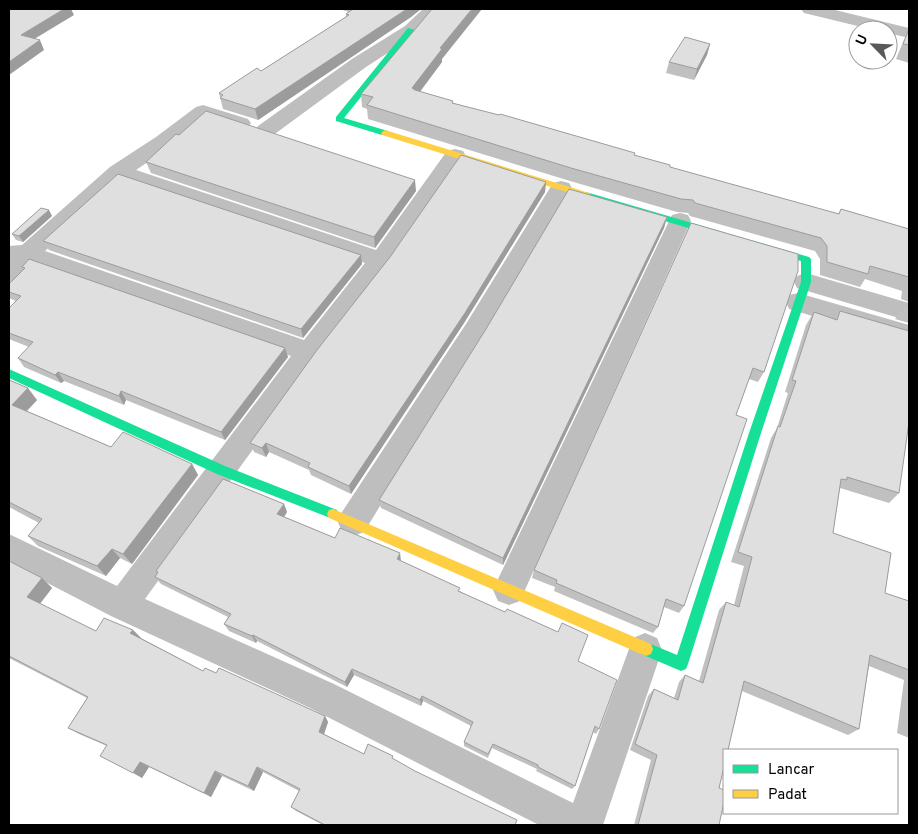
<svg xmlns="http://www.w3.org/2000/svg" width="918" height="834" font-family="Overpass,sans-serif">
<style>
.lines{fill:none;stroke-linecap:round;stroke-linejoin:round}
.street{fill:#bebebe;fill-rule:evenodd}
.fast{fill:#16e098;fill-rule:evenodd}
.slow{fill:#ffcf43;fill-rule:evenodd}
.wall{fill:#c0c0c0}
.shaded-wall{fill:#9c9c9c}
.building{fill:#dfdfdf;stroke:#9c9c9c}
</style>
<rect width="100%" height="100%" fill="#fff"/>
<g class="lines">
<g class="street">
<path d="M423 9H442L417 34 366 67 272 136 265 137 258 136 255 131 258 126 352 59 405 26Z"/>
<path d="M801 9H831L909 28V38L888 33V30H874L804 13Z"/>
<path d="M203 105 248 119 251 123 248 127 241 129 206 119 170 147 136 170 376 250 447 151 455 149 463 151 466 156 389 266 318 359 145 599 334 684 573 803 633 638 645 633 657 638 662 650 603 825H539L310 708 111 616 9 563V534L117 586 291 356 32 265 18 288 9 291V246L22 245 110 167 156 137 196 107ZM122 181 365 263 304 340 45 251Z"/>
<path d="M561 181 569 183 572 188 484 338 364 532 353 536 342 532 338 522 342 512 466 324 553 183Z"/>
<path d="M680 213 688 215 691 221 520 601 509 605 498 601 493 590 498 579 669 221 672 215Z"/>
<path d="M806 273 909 303V321L797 288 794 282 797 276Z"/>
<path d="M798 293 909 325V345L789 309 786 302 789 295Z"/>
</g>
<g class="fast">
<path d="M408 28 415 30 344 118 388 131V135H382L336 121V117Z"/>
<path d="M586 192 809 257 811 259V282L761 433 688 664 686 669 681 671 641 654 639 649 641 644 646 642 677 655 749 433 801 282V261L583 197V193Z"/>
<path d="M9 369 225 466 337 510 339 514 337 518 333 519 217 474 9 378Z"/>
</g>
<g class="slow">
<path d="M385 130 589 193 591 195 586 198 583 197 382 135 381 133Z"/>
<path d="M333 509 651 644 653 649 651 654 646 656 641 654 329 518 327 514 329 510Z"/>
</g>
</g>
<g class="wall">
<path d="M339 9H421L411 17 258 120 223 109 219 93 261 71 346 17V14L349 12Z"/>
<path d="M909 28V63L896 59Z"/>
<path d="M710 44 707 55 694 80 666 73 669 62Z"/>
<path d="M442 59V62L420 92 453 103 635 155 670 167 838 214 841 209 909 229V302L901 299 902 291 865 279 860 287 820 275V259L815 251 690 216 688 213 677 212 570 181 368 119 367 109 362 107 361 94Z"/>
<path d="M146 162 416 191 375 248 151 173Z"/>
<path d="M546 182 545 192 464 323 351 494 311 475 309 470 269 452 266 457 254 452 250 443Z"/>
<path d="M52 216 23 242 16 240 12 234Z"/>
<path d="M667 217 664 228 503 565 381 508 379 500Z"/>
<path d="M691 223 764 372 758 382 749 379 736 415 684 606 679 613 664 607 658 627 653 633 554 591 555 587 532 578 534 570Z"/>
<path d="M43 241 362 264 303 338 49 250Z"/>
<path d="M22 267 285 348 288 357 225 440 126 400 124 405 64 381 61 383 24 367 18 358 29 347 9 339V308L16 301 9 298V284L24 270Z"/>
<path d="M904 307 909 308V323L895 319Z"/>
<path d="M840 311 899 493 889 503 840 488 833 533 885 593 909 601V738L897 733 904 680 869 666 859 729 848 735 742 691 719 788V825H634L651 760 630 750 648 696 654 689 674 698 679 682 685 675 699 681 719 610 726 602 734 605 744 566 731 562 771 438 777 428 788 393 785 392 806 325 814 312 835 320Z"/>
<path d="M9 380 37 400 27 411 111 447 192 464 198 475 132 564 120 558 106 576 38 546 28 536 39 523 9 507Z"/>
<path d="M284 504 287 512 284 517 335 538 401 561 460 591 578 661 599 729 596 734 593 732 575 786 572 789 536 771 537 769 492 748 488 758 464 746V742L471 726 423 701 421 706 354 675 347 687 257 641 256 643 229 631 224 624 228 617 161 584 155 577 157 573 156 571Z"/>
<path d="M9 561 42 578 52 588 40 604 96 631 133 630 141 638 203 671 325 716 328 722 324 734 364 754 394 760 515 825H323L296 811 291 807 299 791 263 772 254 791 222 776 211 797 149 767 142 778 107 746 79 734 68 728 87 698 9 658Z"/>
</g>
<g class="shaded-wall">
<path d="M64 9H71L74 15 26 44 21 35Z"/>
<path d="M407 9H421L411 17 258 120 255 109Z"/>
<path d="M472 9H482L442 59V62L412 102V88L440 48Z"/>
<path d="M40 40 44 50 9 75V62Z"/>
<path d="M710 44 707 55 694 80 697 69Z"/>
<path d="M415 180 416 191 375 248 374 237Z"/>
<path d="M546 182 545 192 464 323 351 494 349 486Z"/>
<path d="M49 210 52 216 23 242 19 236Z"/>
<path d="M667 217 664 228 503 565V558Z"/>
<path d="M361 255 362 264 303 338 301 329Z"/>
<path d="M285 348 288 357 225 440 221 432Z"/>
<path d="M58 372 64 381 61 383 55 375Z"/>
<path d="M28 388 37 400 22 416 12 405Z"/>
<path d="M121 391 126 400 124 405 119 396Z"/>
<path d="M266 443 269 452 266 457 262 448Z"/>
<path d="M192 464 198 475 132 564 123 554Z"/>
<path d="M284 504 287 512 281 522 277 514Z"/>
<path d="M112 549 120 558 106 576 97 566Z"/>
<path d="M400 553 401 561 397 559Z"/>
<path d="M42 578 52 588 38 606 27 597Z"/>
<path d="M133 630 141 638 139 641 130 633Z"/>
<path d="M253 635 257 641 256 643 252 636Z"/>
<path d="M352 669 354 675 347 687 345 682Z"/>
<path d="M422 696 423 701 421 706 420 700Z"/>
<path d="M325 716 328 722 323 737 319 732Z"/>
<path d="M140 762 149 767 142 778 133 773Z"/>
<path d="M257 767 263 772 254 791 248 786Z"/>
<path d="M215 771 222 776 211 797 204 793Z"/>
</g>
<g class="building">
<path d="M9 9H64L21 35 40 40 9 62Z"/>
<path d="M353 9H407L255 109 220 98 223 95 219 93 257 68 261 71 349 15 346 14Z"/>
<path d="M432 9H472L440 48 442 49 412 88 415 90 453 101 452 103 499 115 500 114 635 153 634 155 670 165V167L839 214 841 209 909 229V277L870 266 868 274 827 262V246L821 238 695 203 693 200 681 199 571 168 367 105 373 97 361 94Z"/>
<path d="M909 29V45L903 44Z"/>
<path d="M685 37 710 44 697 69 669 62Z"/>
<path d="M206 111 415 180 374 237 146 162 176 134 179 135Z"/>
<path d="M461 155 546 182 465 313 349 486 308 467 310 463 266 443 262 448 250 443 317 350 390 257Z"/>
<path d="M118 174 361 255 301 329 43 241Z"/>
<path d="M569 189 667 217 503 558 379 500 486 329Z"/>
<path d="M41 208 49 210 19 236 12 234Z"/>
<path d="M691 223 798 254V271L764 372 753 368 736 415 747 419 684 606 666 599 658 627 556 583 557 580 534 570Z"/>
<path d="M29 259 285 348 221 432 121 391 119 396 58 372 55 375 18 358 33 342 9 333V308L21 296 9 292V284L25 268 22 267Z"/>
<path d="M840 311 909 331V422L899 493 847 477V480L841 479 833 533 891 553 885 593 909 601V670L870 655 859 729 744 681 728 750H724V767L719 788 724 790V802L719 825H638L657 755 635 744 654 689 678 700 685 675 703 683 726 602 739 607 752 557 738 552 778 426 780 427 796 381 792 380 814 312 837 320Z"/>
<path d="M9 380 28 388 12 405 111 447 123 432 192 464 123 554 112 549 97 566 28 536 42 519 9 502Z"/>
<path d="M223 479 284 504 277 514 335 538 340 528 400 553 397 559 460 588 458 591 505 612 507 609 558 632 562 623 588 635 578 661 617 680 599 729 595 726 575 786 538 767V765L493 744 488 754 464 742 473 722 422 696 420 700 352 669 345 682 253 635 252 636 224 624 231 614 155 577 158 572 156 571Z"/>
<path d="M9 561 42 578 27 597 96 631 104 618 133 630 130 633 203 671 205 668 216 673 219 668 325 716 319 732 364 754 368 744 393 756 392 758 415 771 517 820 515 825H325L291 807 300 789 257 767 248 786 215 771 204 793 140 762 133 773 100 756 107 745 68 728 88 697 9 656Z"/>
</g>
<rect width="918" height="834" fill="none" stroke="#000000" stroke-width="20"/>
<rect x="723" y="749" width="175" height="65" fill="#ffffff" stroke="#999999"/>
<rect x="733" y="765" width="25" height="8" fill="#16e098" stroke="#999999"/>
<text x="768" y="774" font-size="15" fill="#000000">Lancar</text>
<rect x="733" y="790" width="25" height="8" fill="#ffcf43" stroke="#999999"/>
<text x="768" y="799" font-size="15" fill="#000000">Padat</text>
<g transform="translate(873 45) rotate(294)"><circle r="24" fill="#ffffff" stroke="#999999"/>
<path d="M0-4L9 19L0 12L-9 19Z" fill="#595959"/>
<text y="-8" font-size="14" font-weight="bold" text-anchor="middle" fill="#000000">U</text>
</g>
</svg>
